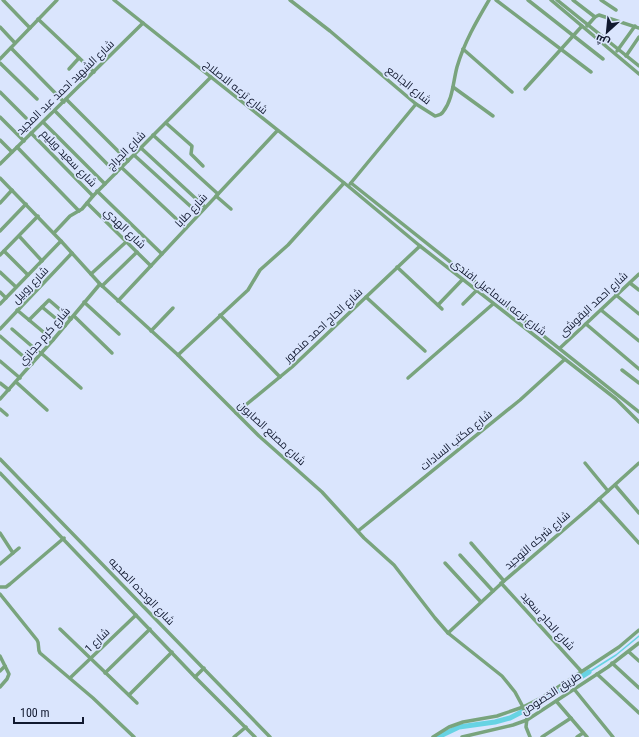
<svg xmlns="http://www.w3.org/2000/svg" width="639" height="737" font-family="'Roboto Condensed',Cairo,sans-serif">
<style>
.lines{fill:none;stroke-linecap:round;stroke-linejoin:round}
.stream{stroke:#67d3e3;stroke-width:1.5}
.canal{stroke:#67d3e3;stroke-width:5}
.street{stroke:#79a47d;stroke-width:3.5}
.labels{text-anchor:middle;stroke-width:3.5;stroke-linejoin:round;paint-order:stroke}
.street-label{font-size:11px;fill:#11192f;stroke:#dae5fd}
</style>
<rect width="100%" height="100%" fill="#dae5fd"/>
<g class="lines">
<path class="stream" d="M589 672 616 655 639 636"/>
<path class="canal" d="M438 737 459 727 495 722 510 718 535 705 589 672"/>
<g class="street">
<path d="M3 0 30 28"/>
<path d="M114 0 348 186 420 246 616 399 639 422"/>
<path d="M290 0 330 31 416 104 435 116C439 115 441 115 443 112 453 99 453 82 457 67 464 43 476 22 489 0"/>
<path d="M496 0 591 72"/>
<path d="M528 0 603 59"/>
<path d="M551 0 639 74"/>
<path d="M557 0 639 66"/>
<path d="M573 0 595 17"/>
<path d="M601 0 616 10"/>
<path d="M38 19 94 72"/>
<path d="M587 26 595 17 599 15 639 28"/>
<path d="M0 27 15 43"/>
<path d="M11 48 64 102"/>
<path d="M463 49 512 92"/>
<path d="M617 51 635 26"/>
<path d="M626 56 639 37"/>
<path d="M0 59 57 0"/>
<path d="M0 63 37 99"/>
<path d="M69 69 79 58"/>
<path d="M453 87 493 116"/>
<path d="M525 89 582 26"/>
<path d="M0 92 26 118"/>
<path d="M66 99 128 161"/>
<path d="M55 111 116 173"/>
<path d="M0 117 24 141"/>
<path d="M43 122 105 184"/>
<path d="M166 123 192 146 191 154 203 166"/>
<path d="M31 133 93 196"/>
<path d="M153 135 218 194"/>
<path d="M0 140 12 152"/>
<path d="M17 147 79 211"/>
<path d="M141 148 205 207"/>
<path d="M134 155 199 214"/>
<path d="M0 164 143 23"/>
<path d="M121 167 186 228"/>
<path d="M0 178 61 241 100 284 178 355 259 436 322 492 364 538 394 565 435 618 448 633 502 676 515 692 523 707 527 718 526 727 530 737"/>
<path d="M351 183 639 412"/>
<path d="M350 184 416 104"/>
<path d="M97 191 162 254"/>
<path d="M216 196 231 209"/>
<path d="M0 203 12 190"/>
<path d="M87 203 151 266"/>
<path d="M0 231 26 204"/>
<path d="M54 233 70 216 82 209 93 196 211 77"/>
<path d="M19 236 42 261"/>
<path d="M4 251 28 275"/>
<path d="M0 255 38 216"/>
<path d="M397 267 442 309"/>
<path d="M0 272 16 287"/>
<path d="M91 274 126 242"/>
<path d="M630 283 639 290"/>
<path d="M102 286 137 252"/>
<path d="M0 292 6 298"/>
<path d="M616 295 639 314"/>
<path d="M366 297 425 351"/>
<path d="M118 301 277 131"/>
<path d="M84 302 119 334"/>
<path d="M0 304 61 241"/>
<path d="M463 304 476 291"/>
<path d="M438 305 462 280"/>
<path d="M42 307 65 326"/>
<path d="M17 310 53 340"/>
<path d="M601 310 639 341"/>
<path d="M220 315 280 377"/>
<path d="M74 316 112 353"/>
<path d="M29 320 49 300 71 319"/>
<path d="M586 324 639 369"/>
<path d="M0 329 72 253"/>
<path d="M12 329 41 354"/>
<path d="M151 331 173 308"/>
<path d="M0 336 32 364"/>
<path d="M560 348 639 274"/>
<path d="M41 353 81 388"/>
<path d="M178 355 248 290 260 270 288 245 344 183"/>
<path d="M0 361 20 378"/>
<path d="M622 370 639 383"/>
<path d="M408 378 493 304"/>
<path d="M16 382 47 410"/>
<path d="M0 383 9 390"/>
<path d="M0 399 53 340 100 284"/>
<path d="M0 409 7 415"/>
<path d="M236 413 292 367 420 246"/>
<path d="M0 459 270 737"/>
<path d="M585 463 608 491"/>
<path d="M0 473 195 677 255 737"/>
<path d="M615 485 639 513"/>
<path d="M599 499 639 543"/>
<path d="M358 531 520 400 564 360"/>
<path d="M0 533 13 553"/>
<path d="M471 543 504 581"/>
<path d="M460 555 493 591"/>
<path d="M445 563 481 602"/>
<path d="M0 564 19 548"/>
<path d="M501 583 581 671"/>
<path d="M0 587H6L10 584 64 538"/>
<path d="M0 594 37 640C40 644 37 648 40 653L93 698 134 737"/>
<path d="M60 629 137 703"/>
<path d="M448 633 504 581 588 509 639 463"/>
<path d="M629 652 639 661"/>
<path d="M0 656 9 674 7 679 0 687"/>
<path d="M612 663 639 688"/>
<path d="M0 671 5 666"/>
<path d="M105 673 150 629"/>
<path d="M597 674 639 713"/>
<path d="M195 677 204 668"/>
<path d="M70 678 136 615"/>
<path d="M574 689 613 737"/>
<path d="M129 695 172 652"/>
<path d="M557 702 587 737"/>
<path d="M234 737 246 727"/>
<path d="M433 737 449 727 463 722 497 716 523 707 543 697 619 647 639 630"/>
<path d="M462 737 513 725 527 720 608 667 639 643"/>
<path d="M542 737 571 718"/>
<path d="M577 737 583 733"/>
</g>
</g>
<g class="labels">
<g class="street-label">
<text transform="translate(409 85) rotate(39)" y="4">شارع الجامع</text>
<text transform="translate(65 87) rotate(-44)" y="4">شارع الشهيد احمد عبد المجيد</text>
<text transform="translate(236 87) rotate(39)" y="4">شارع ترعه الاصلاح</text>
<text transform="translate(126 150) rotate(-45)" y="4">شارع الجراج</text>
<text transform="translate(69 158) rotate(46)" y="4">شارع سعيد ويليم</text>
<text transform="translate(191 210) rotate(-47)" y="4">شارع طابا</text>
<text transform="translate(125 228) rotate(44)" y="4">شارع الهدي</text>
<text transform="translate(30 285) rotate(-46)" y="4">شارع روبيل</text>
<text transform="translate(499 297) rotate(38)" y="4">شارع ترعه اسماعيل افندى</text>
<text transform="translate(593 304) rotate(-43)" y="4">شارع احمد البقوشى</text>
<text transform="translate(323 325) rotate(-43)" y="4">شارع الحاج احمد منصور</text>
<text transform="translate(44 336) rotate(-49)" y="4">شارع كرم حجازي</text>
<text transform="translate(272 433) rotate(43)" y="4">شارع مصنع الصابون</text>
<text transform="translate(456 440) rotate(-39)" y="4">شارع مكتب السادات</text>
<text transform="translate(537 540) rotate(-41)" y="4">شارع شركه التوحيد</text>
<text transform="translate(142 591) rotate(46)" y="4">شارع الوحده الصحيه</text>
<text transform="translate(548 621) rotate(48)" y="4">شارع الحاج سعيد</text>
<text transform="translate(97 640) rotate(-44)" y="4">شارع 1</text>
<text transform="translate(551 693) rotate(-33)" y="4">طريق الخصوص</text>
</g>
</g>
<g transform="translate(607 32) rotate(207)" stroke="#dae5fd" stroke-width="3" paint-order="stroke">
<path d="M0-3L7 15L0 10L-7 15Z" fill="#11192f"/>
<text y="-6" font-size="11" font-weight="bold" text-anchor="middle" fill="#11192f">ش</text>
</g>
<path d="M14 717v6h69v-6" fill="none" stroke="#11192f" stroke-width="2"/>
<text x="20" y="717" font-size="12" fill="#11192f" stroke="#dae5fd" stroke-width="3" paint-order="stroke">100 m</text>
</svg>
